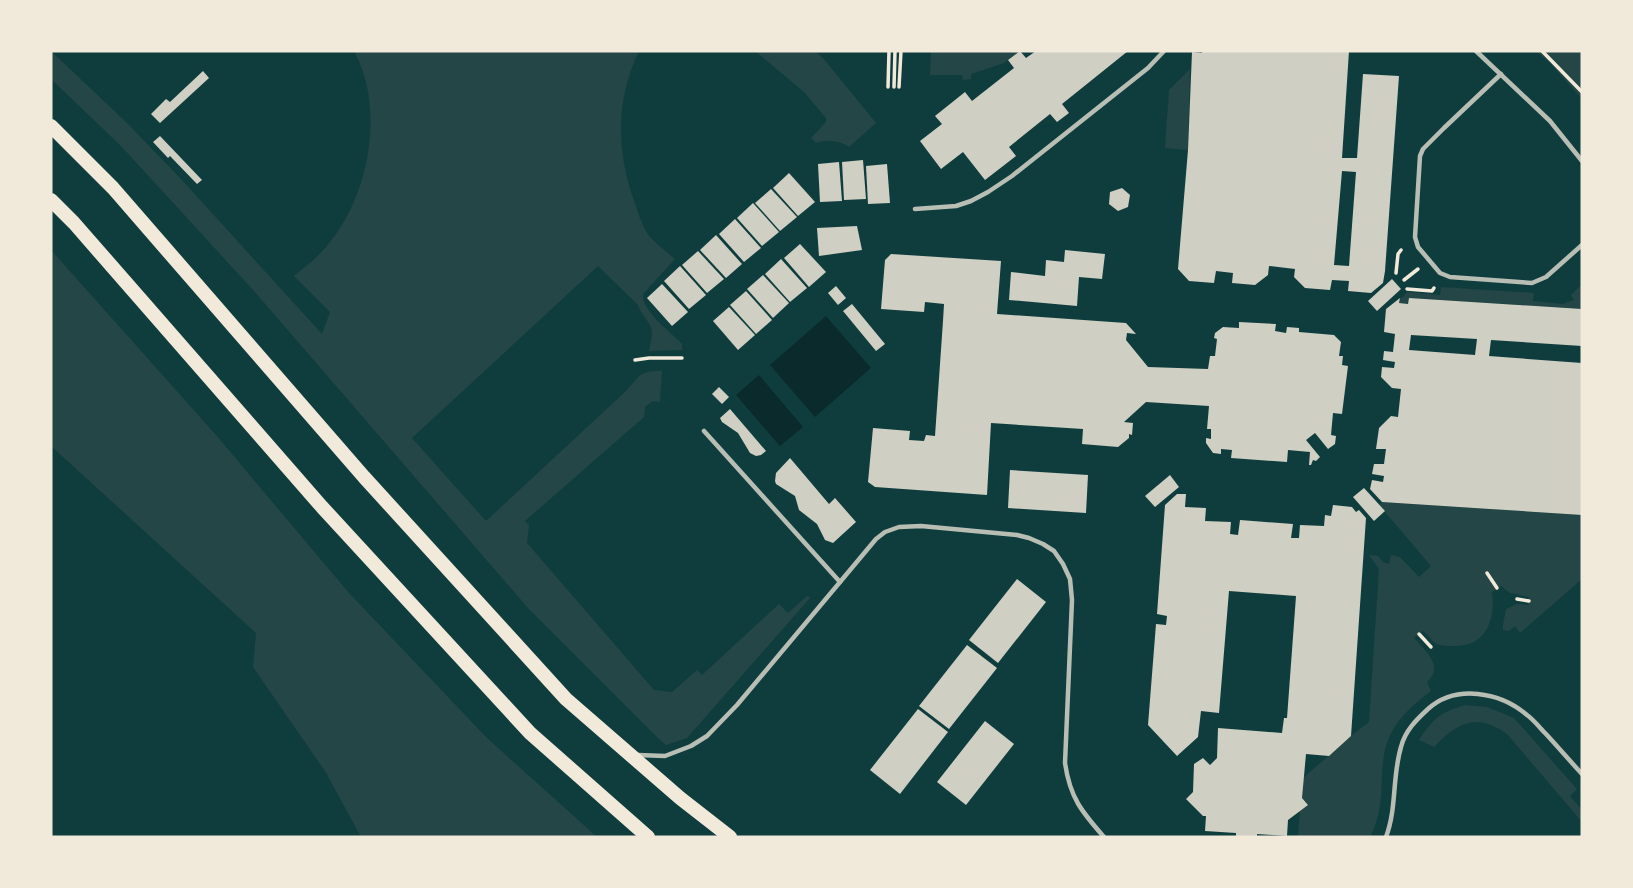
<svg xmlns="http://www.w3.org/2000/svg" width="1633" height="888" font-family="'Titillium Web',sans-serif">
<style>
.green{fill:#244646}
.water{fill:#0a2a2b}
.building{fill:#cfcfc3;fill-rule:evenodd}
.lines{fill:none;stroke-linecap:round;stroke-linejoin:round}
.path{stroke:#f1e9da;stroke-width:3.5}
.service{stroke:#b8beb3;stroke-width:4.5}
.primary{stroke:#f1e9da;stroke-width:14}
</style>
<rect width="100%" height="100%" fill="#0f3d3e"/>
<g class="green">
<path d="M51 51 127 123 181 179 322 334 330 312 294 276C305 267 317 258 326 247 369 198 386 109 354 51H639C616 100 616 147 633 198 637 209 641 223 647 233 654 243 666 251 675 259L643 294C642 312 670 331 682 344V350L649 351C650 345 652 338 652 332 651 322 641 315 638 305L598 266 412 438 486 521 625 392C640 376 639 370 662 371L660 402 653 401 645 407 644 417 525 521 529 525 527 543 654 690 672 692 697 670 702 675 779 604 788 613 807 596 810 598 687 738 666 745 659 739 528 608 254 291 121 146 51 79Z"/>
<path d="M755 51H815L823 58 876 123 849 147C839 140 827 139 816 143L811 138 826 122V118L804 92Z"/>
<path d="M931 51H1020L1004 63 971 74V79L963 80 962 75H930Z"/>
<path d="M1536 51H1579L1582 55V99L1549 62Z"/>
<path d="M1190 69 1188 150 1165 148 1169 90Z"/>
<path d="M51 250 216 435 349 593 487 738 597 837H361L325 771 253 667 256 633 51 446Z"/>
<path d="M1582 284V309L1409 298 1408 304 1399 303 1400 298 1403 297 1407 292 1440 295 1441 287 1534 293 1533 301 1563 304 1574 300 1571 295Z"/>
<path d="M1382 502 1582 515V579L1520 633 1515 626 1509 631 1503 630V625L1506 609 1517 604 1528 605 1529 597 1510 593 1501 586 1492 592C1496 621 1485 648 1452 646 1446 646 1440 646 1435 643 1431 640 1427 634 1423 631L1414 638C1425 651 1445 666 1427 682L1431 691C1413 705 1396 719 1388 740 1380 761 1383 785 1380 806 1378 817 1375 827 1370 837H1298L1300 810 1308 805 1302 798 1303 778 1351 736 1369 722 1379 569 1369 555 1378 556 1383 562 1389 564 1391 555 1400 557 1419 577 1431 566 1379 505Z"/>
<path d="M1465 705 1487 707 1514 718 1577 789 1570 796 1582 810V822L1508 735C1478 712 1458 722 1434 747L1419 740C1434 718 1439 713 1465 705Z"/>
</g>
<g class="water">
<path d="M826 316 871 368 815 417 770 365Z"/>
<path d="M759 375 803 427 780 446 736 395Z"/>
</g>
<g class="building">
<path d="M1020 51 1026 58 1036 51H1128L1062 104 1069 113 1057 122 1050 114 1009 147 1016 156 985 180 963 152 941 169 920 141 942 124 935 116 965 92 972 101 1014 68 1008 60Z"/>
<path d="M1202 51H1349L1342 158H1357L1363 74 1399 76 1385 271 1383 283 1371 293 1348 291 1349 281 1332 280 1330 290 1305 288 1294 277 1295 269 1269 266 1268 275 1255 285 1232 283 1233 273 1216 271 1214 283 1189 281 1178 269 1188 150 1192 52 1202 53ZM1342 171 1356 172 1349 266 1334 265Z"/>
<path d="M203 71 209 78 160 123 151 114 166 99 170 102Z"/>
<path d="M160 136 202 180 197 184 170 156 168 158 153 142Z"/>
<path d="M863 160 866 199 844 200 842 162Z"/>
<path d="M839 162 842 201 820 202 818 164Z"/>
<path d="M887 164 890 203 868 204 866 166Z"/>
<path d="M789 173 815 202 798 216 773 188Z"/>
<path d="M1122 188 1130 195 1128 207 1118 211 1109 204 1110 192Z"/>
<path d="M771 189 797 217 780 231 755 203Z"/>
<path d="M753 203 779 232 762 246 737 218Z"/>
<path d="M735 219 761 248 744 262 719 234Z"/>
<path d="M857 226 862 250 819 256 817 228Z"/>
<path d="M716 235 742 264 726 278 700 250Z"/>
<path d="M800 244 826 272 809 287 784 258Z"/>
<path d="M1065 250 1105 254 1102 279 1079 277 1077 306 1009 300 1011 272 1045 276 1046 260 1064 262Z"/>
<path d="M698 251 724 279 707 293 682 265Z"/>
<path d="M891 254 1001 261 997 314 1126 323 1136 334 1127 333 1126 340 1148 367 1208 369 1210 356H1215L1217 339 1214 338 1215 333 1223 327 1239 328V322L1276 324 1275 331 1286 333 1287 327 1299 328V332L1334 335 1341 342 1339 356H1343L1342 365 1348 366 1342 414 1333 413 1331 435 1336 436 1335 444 1328 449 1315 433 1306 440 1320 457 1316 461 1313 460 1311 465H1309L1310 452 1288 450 1287 462 1231 458 1232 450 1221 449V454L1213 453 1206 443V438L1211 439V429H1207L1209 406 1146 402 1124 422 1133 423 1132 435 1129 434V438L1118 447 1082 444 1083 429 991 423 987 495 875 487 868 482 873 428 910 431 909 440 924 441 926 435 935 436 943 321 944 304 925 302 924 312 881 309 885 260Z"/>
<path d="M781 259 807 288 790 302 765 274Z"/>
<path d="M680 266 706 295 689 309 664 281Z"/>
<path d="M763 275 789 303 773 318 747 289Z"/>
<path d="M1392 279 1401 289 1377 311 1368 301Z"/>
<path d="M662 284 688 312 672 326 647 298Z"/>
<path d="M836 286 846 298 838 305 828 293Z"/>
<path d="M746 291 772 320 756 334 730 305Z"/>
<path d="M1400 298 1399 303 1408 304 1409 298 1582 309V346L1491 340 1489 356 1582 363V515L1382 502 1370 489 1372 480 1383 482 1384 476 1372 474 1374 464H1384L1386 449H1376L1379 428 1391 416 1398 417 1401 389 1392 388 1381 377 1382 367 1394 368 1395 362 1383 360 1384 351 1393 352 1395 334 1384 332 1386 309ZM1411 335 1477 339 1475 355 1409 350Z"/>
<path d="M852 304 885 344 876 351 843 311Z"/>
<path d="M729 307 755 335 738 350 713 321Z"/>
<path d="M719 387 729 397 722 404 712 394Z"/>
<path d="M730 409 766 451 761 455 756 456 750 453 738 433 722 422 720 418Z"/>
<path d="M790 458 829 504 835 498 856 522 833 543 825 540 817 524 799 510 795 496 776 484 775 481 776 473Z"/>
<path d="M1010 470 1088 475 1086 513 1008 508Z"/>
<path d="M1170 475 1179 487 1155 507 1145 496Z"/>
<path d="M1364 488 1385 511 1374 521 1353 497Z"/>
<path d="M1177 494H1186L1185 507 1206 508 1205 521 1231 522 1230 534 1238 535 1240 520 1293 524 1291 538H1299L1300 525 1324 526 1325 515 1331 516 1333 505 1352 507 1356 512 1359 510 1366 518 1351 736 1329 756 1306 754 1302 798 1308 805 1288 820 1287 836 1257 834V837H1236V833L1205 831 1206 816H1203L1186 799 1193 792 1194 764 1203 758 1210 765 1217 758 1218 728 1282 733 1284 718H1287L1296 596 1229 591 1219 713 1201 711 1198 737 1177 756 1148 725 1156 624 1166 625 1167 616 1157 614 1165 505Z"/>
<path d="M1017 579 1046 602 998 663 969 640Z"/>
<path d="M967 645 997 668 949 729 919 706Z"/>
<path d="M918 709 948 732 900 794 870 770Z"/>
<path d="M985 721 1014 744 966 805 937 782Z"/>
</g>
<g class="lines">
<g class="path">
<path d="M1542 51 1582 92"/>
<path d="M888 87 889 51"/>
<path d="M894 87 895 51"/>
<path d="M899 87 901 51"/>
<path d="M1396 273 1398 254 1401 250"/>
<path d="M1404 280 1418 269"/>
<path d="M1407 289 1432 291 1434 288"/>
<path d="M635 360 649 358H682"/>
<path d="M1487 573 1497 588"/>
<path d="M1517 599 1529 601"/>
<path d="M1419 634 1431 647"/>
</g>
<g class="service">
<path d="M1476 51 1550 121 1582 161"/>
<path d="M1501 74 1444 128 1423 149 1420 156 1415 237 1418 247 1440 273 1450 277 1532 283 1546 277 1582 245"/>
<path d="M915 209 956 206 971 201 988 192 1012 176 1148 68 1164 51"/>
<path d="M704 431 840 582"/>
<path d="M638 755 665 756 691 746 707 736 737 705 876 539 885 532 899 527 921 526 1017 535 1029 538 1043 544 1054 551 1063 564 1070 579 1072 600 1065 763C1070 798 1082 812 1104 837"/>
<path d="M1386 837C1397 808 1392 777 1401 747 1405 731 1416 720 1428 709 1456 684 1500 692 1527 715 1534 720 1540 728 1546 734 1558 747 1570 761 1582 774"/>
</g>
<g class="primary">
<path d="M51 126 113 188 364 477 566 699 680 798 730 837"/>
<path d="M51 200 74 223 322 507 530 733 648 837"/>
</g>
</g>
<rect width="1633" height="888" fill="none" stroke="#f1e9da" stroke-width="105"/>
</svg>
